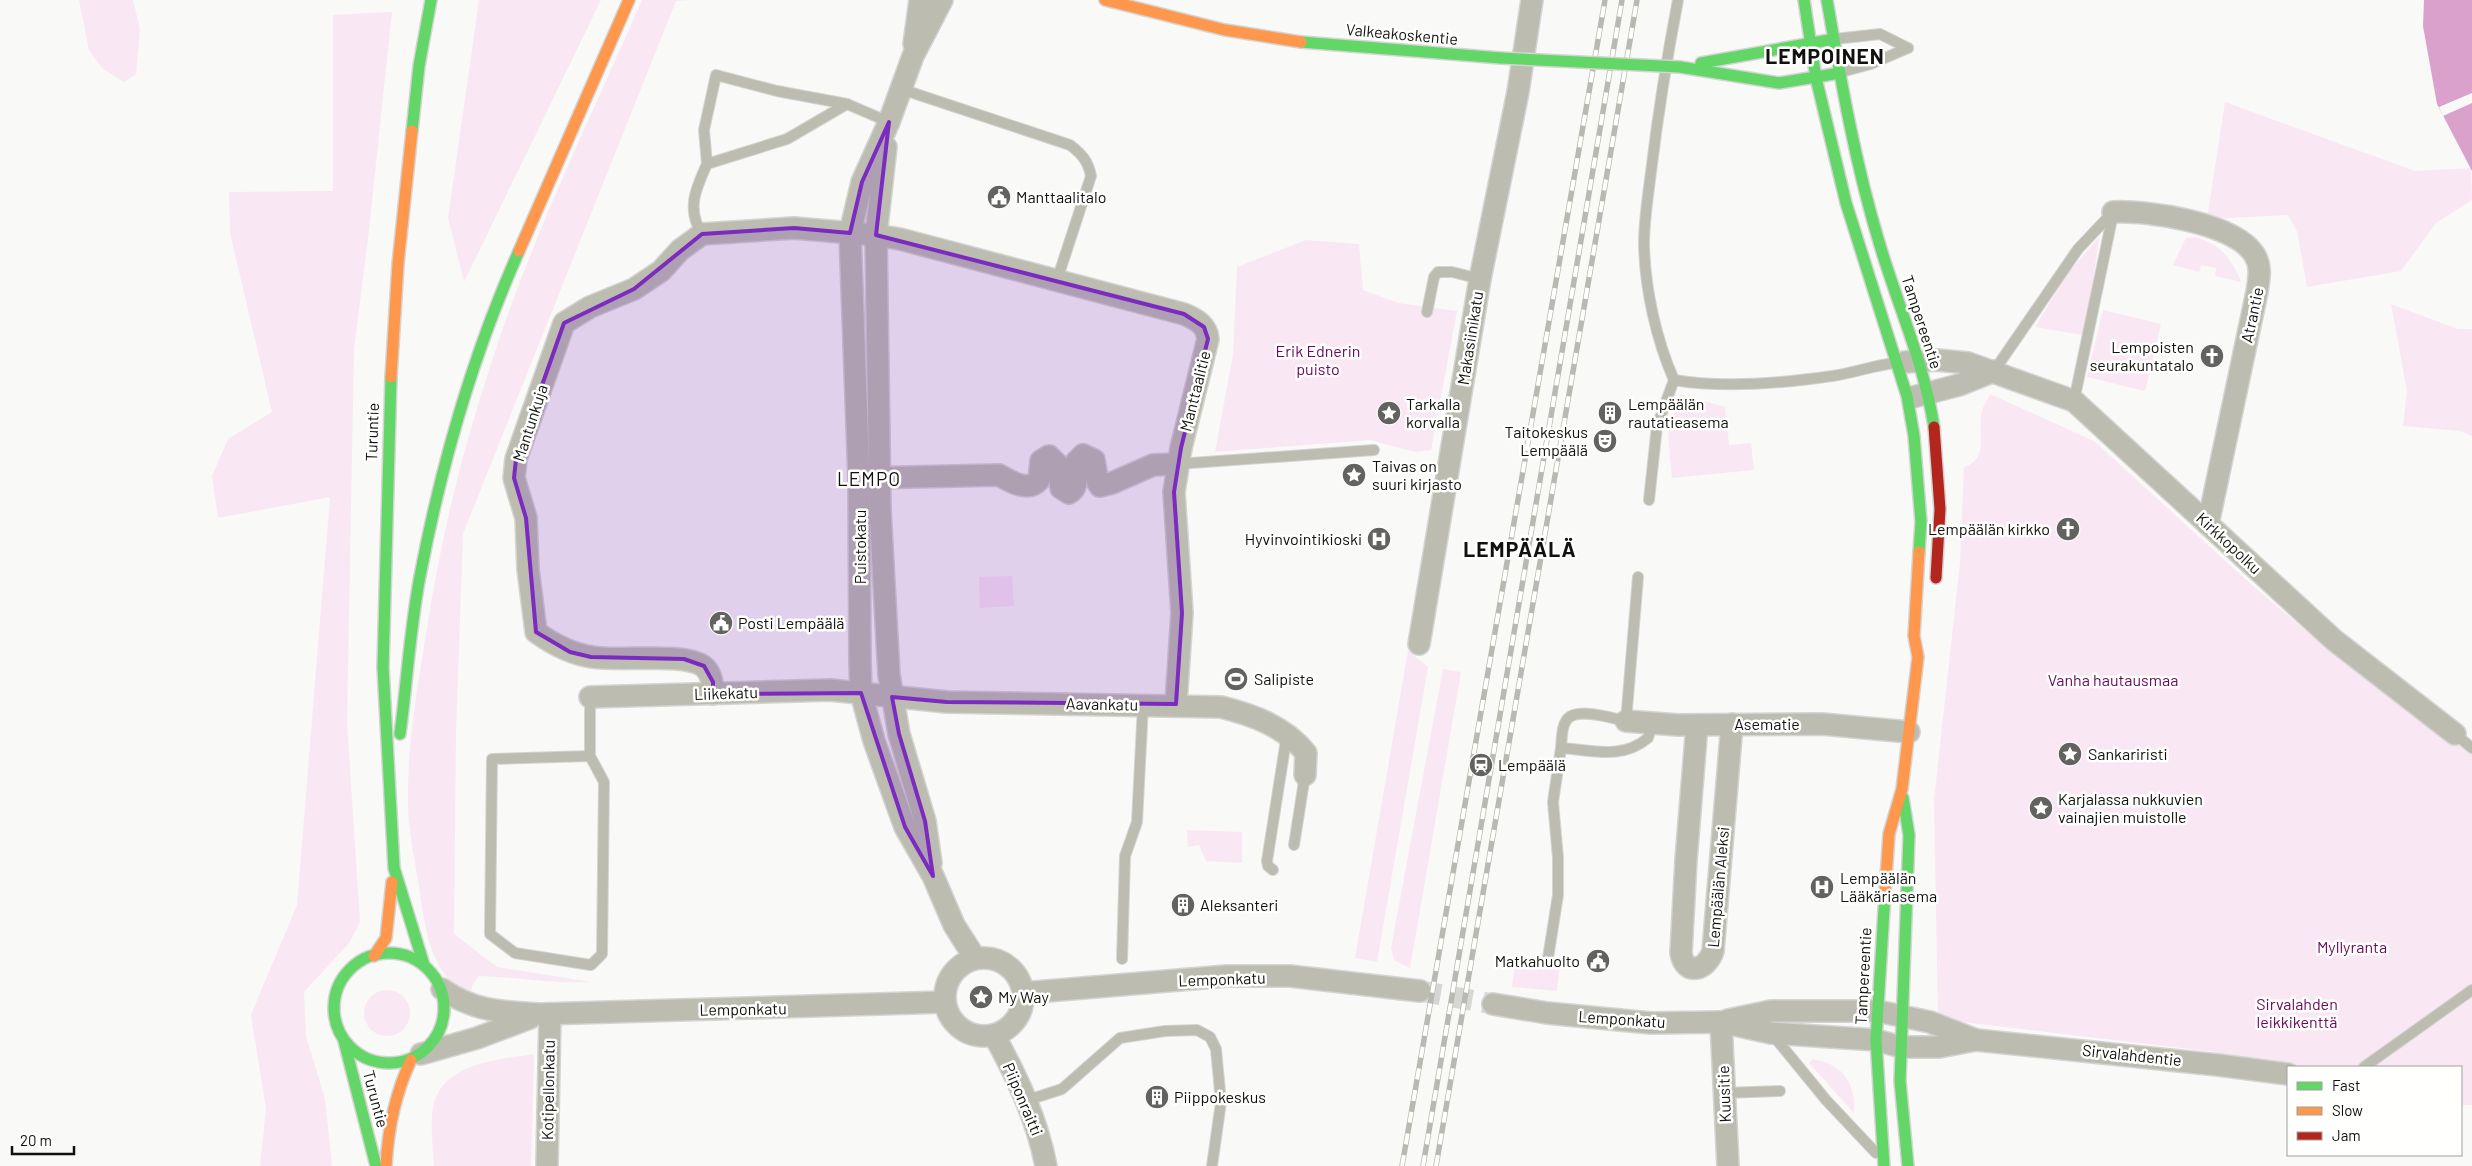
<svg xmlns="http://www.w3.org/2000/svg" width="2472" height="1166" font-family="Barlow,sans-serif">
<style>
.green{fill:#fae7f4}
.water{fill:#d9a1cb}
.pier{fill:#f9f9f7}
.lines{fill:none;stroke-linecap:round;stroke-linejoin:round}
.street-tunnel{stroke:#d6d6d4;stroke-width:21;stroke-dasharray:21 11;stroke-linecap:butt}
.lane-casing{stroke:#d4d4d2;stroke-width:12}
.street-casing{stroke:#d4d4d2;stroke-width:24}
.fast-casing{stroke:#d4d4d2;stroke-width:14}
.slow-casing{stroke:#d4d4d2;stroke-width:14}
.jam-casing{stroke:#d4d4d2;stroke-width:14}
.lane{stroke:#bcbcb1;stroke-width:10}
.street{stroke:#bcbcb1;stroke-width:21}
.fast{stroke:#63d668;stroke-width:11}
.slow{stroke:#ff974d;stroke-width:11}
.jam{stroke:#b3261e;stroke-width:11}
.rail-casing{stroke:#b9b9b3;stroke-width:5.5}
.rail{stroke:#fffffe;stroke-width:4;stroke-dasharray:11;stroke-linecap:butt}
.fast-bridge-casing{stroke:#d4d4d2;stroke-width:14;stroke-linecap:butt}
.fast-bridge{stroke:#63d668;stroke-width:11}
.marked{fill:#7b2cbf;fill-opacity:0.2;stroke:#7b2cbf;stroke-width:4;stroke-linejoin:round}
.labels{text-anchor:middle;stroke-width:5;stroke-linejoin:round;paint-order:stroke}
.street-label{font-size:16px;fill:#111110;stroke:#fffffe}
.poi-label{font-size:16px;fill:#111110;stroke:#fffffe;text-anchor:start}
.park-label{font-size:16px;fill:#6c075d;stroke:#fffffe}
.quarter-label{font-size:19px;letter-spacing:1px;fill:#111110;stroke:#fffffe}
.district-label{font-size:21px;font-weight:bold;letter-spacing:1px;fill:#111110;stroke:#fffffe}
</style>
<rect width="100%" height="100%" fill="#f9f9f7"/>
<g class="green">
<path d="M79 0H133L140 29 136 74 124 82 102 68 89 50Z"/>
<path d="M479 0H601L464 282 448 218Z"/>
<path d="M642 0H690L676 1 463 534 456 734 454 934 497 967 591 982C553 984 517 977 479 976L472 986 469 998C427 969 426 928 418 881 414 855 408 829 408 802 407 746 417 690 426 634 440 543 461 455 490 367 529 243 590 119 642 0Z"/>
<path d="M392 12 368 239 354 349 347 722 360 922 350 942 304 992 306 1036 325 1099 332 1166H260L266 1109 251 1015 297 905 330 497 218 518 212 476 228 439 272 412 230 233 229 192 333 191V15Z"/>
<path d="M2225 102 2415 171 2471 168 2472 200 2436 223 2401 271 2307 287 2297 231 2288 215 2207 219Z"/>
<path d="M2099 237 2090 304 2082 335 2035 327 2066 276Z"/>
<path d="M2195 237C2220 244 2231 258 2241 282L2215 276 2216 268 2201 265 2199 272 2173 265 2186 238Z"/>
<path d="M1306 240 1359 244 1363 290 1398 303 1457 311 1431 450 1415 452 1370 440 1215 452 1233 355 1237 267Z"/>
<path d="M2391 304 2458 329H2472V436L2460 431 2403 426 2407 391Z"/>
<path d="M2103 310 2161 324 2145 391 2087 377Z"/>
<path d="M1680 394 1725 407 1729 445 1751 443 1754 470 1672 478 1668 435Z"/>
<path d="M1990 394 2094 441 2245 579 2328 650 2334 640 2472 748V1105H2461V1067H2288L2218 1065 2215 1052 1938 1019 1934 800 1960 563 1964 467C1988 459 1979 436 1981 416 1981 409 1987 401 1990 394Z"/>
<path d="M1012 576 1014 606 980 608 979 577Z"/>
<path d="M1408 651 1428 667 1377 962 1355 958Z"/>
<path d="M1443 669 1461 672 1410 968 1394 960 1391 948Z"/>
<path d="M1187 830 1242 832V863L1206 861 1199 845 1188 847Z"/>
<path d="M1515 965 1559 970 1557 991 1512 987Z"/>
<circle cx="387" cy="1013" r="23"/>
<path d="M534 1054 531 1166H434C433 1148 430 1126 433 1108 441 1063 497 1060 534 1054Z"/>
<path d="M1813 1059C1844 1065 1855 1082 1854 1113L1809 1063Z"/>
</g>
<path class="water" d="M2424 0H2472V171L2437 104 2423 26Z"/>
<path class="pier" d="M2472 93V103L2443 116 2439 107Z"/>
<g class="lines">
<path class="street-tunnel" d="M1420 991 1493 1004"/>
<g class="lane-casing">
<g id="lane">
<path d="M1835 39 1880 34 1908 48"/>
<path d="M1841 72 1871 64 1908 48"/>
<path d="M901 89 1070 145C1082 154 1088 161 1091 176L1057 280"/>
<path d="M707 164 704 130 716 75 777 91 847 104"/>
<path d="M702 234C686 209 696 188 707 164L787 139 847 104 889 122"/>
<path d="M1427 312 1434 277 1438 272H1452L1480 279"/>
<path d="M1994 371 2078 249 2113 212"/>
<path d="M1674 380C1721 388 1784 383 1832 376 1854 373 1874 365 1896 363"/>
<path d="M2074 401 2113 214"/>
<path d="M1177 464 1374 450"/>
<path d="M1649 500 1657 426 1674 380C1656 339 1645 289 1644 244 1644 220 1648 196 1651 172 1658 114 1667 57 1678 0"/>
<path d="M1638 577 1626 721C1611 718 1574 706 1566 721 1561 728 1562 740 1561 748 1593 750 1622 760 1648 738L1652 724"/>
<path d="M590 697V756L604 782 602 954 591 965 515 953 490 934 492 759 590 756"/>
<path d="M2455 734 2472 748"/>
<path d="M1294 845 1305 775"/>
<path d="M1273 870 1268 866 1267 861 1287 734"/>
<path d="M1548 958 1558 895V858L1553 802 1561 748"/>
<path d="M1122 959 1125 856 1137 822 1143 705"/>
<path d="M1772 1034 1826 1100 1876 1153"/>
<path d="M2364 1067 2472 990"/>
<path d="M1724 1093 1780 1091"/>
<path d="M1028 1100 1062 1089 1120 1038 1165 1031 1197 1030 1210 1037 1216 1049 1221 1102 1212 1166"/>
</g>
</g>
<g class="street-casing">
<g id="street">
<path d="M942 0 913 56 889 122 862 182 850 233 859 479 860 662 861 693 874 741 905 827 933 876 954 925 975 958"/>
<path d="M914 44 920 0"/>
<path d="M886 147 876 235 880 510 889 675 899 734 925 821 931 863"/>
<path d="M2113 212C2148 210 2234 223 2254 254 2262 266 2259 279 2257 292L2208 524"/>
<path d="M1905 362 1937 360 1968 363 2074 401 2334 640 2455 734"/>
<path d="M1913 397 1959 385 1994 371"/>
<path d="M867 478 999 475C1010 481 1028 493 1039 480L1041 461 1049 456 1058 465 1061 488 1069 493C1080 487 1075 472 1076 462L1083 455 1094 460 1098 483 1100 486 1112 483 1153 465 1177 464"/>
<path d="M1419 644 1480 279 1518 92 1532 0"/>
<path d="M713 694C713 684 711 672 703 666 683 652 620 662 592 657 571 654 554 645 536 632L528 569 526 518 514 478 516 459 564 323 590 307 634 289 661 271 680 250 702 234 794 228 876 235 900 239 1184 314C1196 319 1207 325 1208 339L1181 448 1174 492 1182 613 1176 704"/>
<path d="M590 697 830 690 947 702 1221 707C1253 715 1284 726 1306 753L1305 775"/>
<path d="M1626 721 1678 725 1822 724 1909 732"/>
<path d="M1697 725 1686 860 1681 953C1685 977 1707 970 1713 951L1732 724"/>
<circle cx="984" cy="997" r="39"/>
<path d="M442 989C475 1012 503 1012 542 1014L945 1002"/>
<path d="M1023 993 1227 976H1290L1420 991"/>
<path d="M1493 1004 1547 1013 1651 1023 1721 1022 1771 1033 1876 1040 1901 1047H1939L1976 1040 2218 1065 2288 1074"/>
<path d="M1728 1020 1771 1011H1877L1930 1022 1976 1040"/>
<path d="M1721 1022 1728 1166"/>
<path d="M994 1035C1017 1077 1037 1119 1046 1166"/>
<path d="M421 1054 477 1038 530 1018"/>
<path d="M547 1166 550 1014"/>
</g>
</g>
<g class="fast-casing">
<g id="fast">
<path d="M1804 0 1816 78 1846 203 1907 396 1914 436 1921 522 1919 552"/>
<path d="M1827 0C1841 81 1855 163 1879 242 1897 304 1924 362 1934 427"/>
<path d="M1301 42 1501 58"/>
<path d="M1701 63 1829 40"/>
<path d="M1680 67 1779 83 1834 74"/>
<path d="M412 131 419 66 431 0"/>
<path d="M391 377 383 667 394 868 424 965"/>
<path d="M400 734C407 682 410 628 420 576 441 466 473 354 519 251"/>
<path d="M1903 798 1909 835 1900 1081 1908 1166"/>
<circle cx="389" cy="1008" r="55"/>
<path d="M344 1041 376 1166"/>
<path d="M1884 1166 1876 1040 1885 893"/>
</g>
</g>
<g class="slow-casing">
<g id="slow">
<path d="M1105 0 1225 30 1301 42"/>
<path d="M519 251 629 0"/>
<path d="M391 377 398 264 412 131"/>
<path d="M1885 893 1889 834 1902 789 1918 657 1914 636 1919 552"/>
<path d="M374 956 386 938 392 882"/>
<path d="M386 1166C388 1129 395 1094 411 1060"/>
</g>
</g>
<g class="jam-casing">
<path id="jam" d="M1934 427 1940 509 1936 578"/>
</g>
<use href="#lane" class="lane"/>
<use href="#street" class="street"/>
<use href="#fast" class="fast"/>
<use href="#slow" class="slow"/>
<use href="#jam" class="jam"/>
<g class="rail-casing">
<g id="rail">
<path d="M1402 1166 1605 0"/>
<path d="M1423 1166 1622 0"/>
<path d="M1436 1166 1637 0"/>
</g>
</g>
<use href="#rail" class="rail"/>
<g class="fast-bridge-casing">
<path id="fast-bridge" d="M1501 58 1680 67"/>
</g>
<use href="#fast-bridge" class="fast-bridge"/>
</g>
<path class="marked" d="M889 122 876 235 1184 314 1204 327 1208 339 1181 448 1174 492 1182 613 1176 704 947 702 892 697 899 734 925 821 933 876 905 827 861 693 713 694V682L704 666 684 659 591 657 570 652 536 632 526 518 514 478 516 459 564 323 634 289 702 234 794 228 850 233 862 182Z"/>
<defs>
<g id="civic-disc" transform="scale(1.25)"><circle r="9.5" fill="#626261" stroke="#fffffe"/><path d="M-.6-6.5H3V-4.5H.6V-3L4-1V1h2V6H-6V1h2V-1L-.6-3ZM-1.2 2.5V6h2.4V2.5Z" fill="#fff"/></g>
<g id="church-disc" transform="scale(1.25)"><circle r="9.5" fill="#626261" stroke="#fffffe"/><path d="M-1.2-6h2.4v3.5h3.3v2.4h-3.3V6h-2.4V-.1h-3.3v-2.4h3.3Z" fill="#fff"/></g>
<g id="sight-disc" transform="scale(1.25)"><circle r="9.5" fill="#626261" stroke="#fffffe"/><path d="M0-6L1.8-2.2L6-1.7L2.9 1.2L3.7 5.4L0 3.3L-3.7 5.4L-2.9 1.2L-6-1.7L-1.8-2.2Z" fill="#fff"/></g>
<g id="building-disc" transform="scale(1.25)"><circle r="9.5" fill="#626261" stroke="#fffffe"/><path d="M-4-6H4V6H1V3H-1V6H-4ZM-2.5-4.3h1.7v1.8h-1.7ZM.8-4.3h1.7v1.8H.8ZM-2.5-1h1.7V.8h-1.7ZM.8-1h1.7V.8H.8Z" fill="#fff"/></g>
<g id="theatre-disc" transform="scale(1.25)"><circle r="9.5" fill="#626261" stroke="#fffffe"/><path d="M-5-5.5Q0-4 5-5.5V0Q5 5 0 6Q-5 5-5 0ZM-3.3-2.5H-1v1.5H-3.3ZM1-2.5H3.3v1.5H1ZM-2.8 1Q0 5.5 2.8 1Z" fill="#fff"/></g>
<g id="hospital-disc" transform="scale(1.25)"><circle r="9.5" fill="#626261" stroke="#fffffe"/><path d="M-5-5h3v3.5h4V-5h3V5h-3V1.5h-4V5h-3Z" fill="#fff"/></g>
<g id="stadium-disc" transform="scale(1.25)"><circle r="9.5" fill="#626261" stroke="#fffffe"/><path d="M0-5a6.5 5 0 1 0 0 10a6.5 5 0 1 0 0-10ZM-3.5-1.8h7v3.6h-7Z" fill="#fff"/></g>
<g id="station-disc" transform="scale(1.25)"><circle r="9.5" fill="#626261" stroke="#fffffe"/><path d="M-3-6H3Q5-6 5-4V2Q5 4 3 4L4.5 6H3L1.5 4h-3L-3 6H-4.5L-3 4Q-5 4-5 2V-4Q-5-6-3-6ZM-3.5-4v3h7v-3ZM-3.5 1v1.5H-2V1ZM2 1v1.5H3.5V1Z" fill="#fff"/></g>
</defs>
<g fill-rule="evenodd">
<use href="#civic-disc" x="999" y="197"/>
<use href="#church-disc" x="2212" y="356"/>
<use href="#sight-disc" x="1389" y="413"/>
<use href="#building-disc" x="1610" y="413"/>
<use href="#theatre-disc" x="1605" y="441"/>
<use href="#sight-disc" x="1354" y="475"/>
<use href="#church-disc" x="2068" y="529"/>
<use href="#hospital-disc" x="1379" y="539"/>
<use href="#civic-disc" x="721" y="623"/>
<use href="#stadium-disc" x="1236" y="679"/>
<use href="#sight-disc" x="2070" y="754"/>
<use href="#station-disc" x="1481" y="765"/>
<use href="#sight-disc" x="2041" y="808"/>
<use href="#hospital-disc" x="1822" y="887"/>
<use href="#building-disc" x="1183" y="905"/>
<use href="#civic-disc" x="1598" y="961"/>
<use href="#sight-disc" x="981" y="997"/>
<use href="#building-disc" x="1157" y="1097"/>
</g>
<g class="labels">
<g class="street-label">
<text transform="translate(1402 34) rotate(5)" y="6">Valkeakoskentie</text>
<text transform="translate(2252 315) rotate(-78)" y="6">Atrantie</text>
<text transform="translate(1922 322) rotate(72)" y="6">Tampereentie</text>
<text transform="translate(1470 338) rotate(-81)" y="6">Makasiinikatu</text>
<text transform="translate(1195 391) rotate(-76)" y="6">Manttaalitie</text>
<text transform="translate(530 423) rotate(-72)" y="6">Mantunkuja</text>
<text transform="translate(372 432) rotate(-88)" y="6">Turuntie</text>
<text transform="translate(2229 543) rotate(43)" y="6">Kirkkopolku</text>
<text transform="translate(860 547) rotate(-90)" y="6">Puistokatu</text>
<text transform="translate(726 693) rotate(-2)" y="6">Liikekatu</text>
<text transform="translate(1102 704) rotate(1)" y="6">Aavankatu</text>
<text x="1767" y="730">Asematie</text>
<text transform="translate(1718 887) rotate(-85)" y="6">Lempäälän Aleksi</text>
<text transform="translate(1863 976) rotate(-87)" y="6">Tampereentie</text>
<text transform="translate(1222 979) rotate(-2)" y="6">Lemponkatu</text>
<text transform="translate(743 1009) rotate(-1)" y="6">Lemponkatu</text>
<text transform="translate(1622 1019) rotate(4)" y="6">Lemponkatu</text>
<text transform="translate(2132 1055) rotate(6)" y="6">Sirvalahdentie</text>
<text transform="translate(548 1090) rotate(-89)" y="6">Kotipellonkatu</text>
<text transform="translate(1724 1094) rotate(-92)" y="6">Kuusitie</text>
<text transform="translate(376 1099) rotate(75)" y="6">Turuntie</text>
<text transform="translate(1023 1099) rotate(67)" y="6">Piiponraitti</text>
</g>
<g class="poi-label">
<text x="1016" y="203">Manttaalitalo</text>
<text x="2194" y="353" text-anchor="end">Lempoisten<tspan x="2194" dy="18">seurakuntatalo</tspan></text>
<text x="1406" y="410">Tarkalla<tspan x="1406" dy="18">korvalla</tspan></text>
<text x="1628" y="410">Lempäälän<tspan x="1628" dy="18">rautatieasema</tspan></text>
<text x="1588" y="438" text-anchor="end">Taitokeskus<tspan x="1588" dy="18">Lempäälä</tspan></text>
<text x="1372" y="472">Taivas on<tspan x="1372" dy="18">suuri kirjasto</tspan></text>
<text x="2050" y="535" text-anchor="end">Lempäälän kirkko</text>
<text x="1362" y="545" text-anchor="end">Hyvinvointikioski</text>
<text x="738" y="629">Posti Lempäälä</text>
<text x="1254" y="685">Salipiste</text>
<text x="2088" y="760">Sankariristi</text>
<text x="1498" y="771">Lempäälä</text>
<text x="2058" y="805">Karjalassa nukkuvien<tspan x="2058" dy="18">vainajien muistolle</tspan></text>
<text x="1840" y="884">Lempäälän<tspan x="1840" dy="18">Lääkäriasema</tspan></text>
<text x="1200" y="911">Aleksanteri</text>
<text x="1580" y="967" text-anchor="end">Matkahuolto</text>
<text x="998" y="1003">My Way</text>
<text x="1174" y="1103">Piippokeskus</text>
</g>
<g class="park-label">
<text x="1318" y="357">Erik Ednerin<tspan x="1318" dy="18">puisto</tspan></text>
<text x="2113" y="686">Vanha hautausmaa</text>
<text x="2352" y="953">Myllyranta</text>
<text x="2297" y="1010">Sirvalahden<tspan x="2297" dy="18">leikkikenttä</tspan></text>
</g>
<g class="quarter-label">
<text x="869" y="486">LEMPO</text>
</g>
<g class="district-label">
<text x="1825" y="64">LEMPOINEN</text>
<text x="1520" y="557">LEMPÄÄLÄ</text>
</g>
</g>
<rect x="2287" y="1066" width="175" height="90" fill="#fffffe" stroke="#a0a09f"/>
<rect x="2297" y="1082" width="25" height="8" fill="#63d668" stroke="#a0a09f"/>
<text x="2332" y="1091" font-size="15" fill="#111110">Fast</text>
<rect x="2297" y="1107" width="25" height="8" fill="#ff974d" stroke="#a0a09f"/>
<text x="2332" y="1116" font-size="15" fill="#111110">Slow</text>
<rect x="2297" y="1132" width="25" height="8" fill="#b3261e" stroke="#a0a09f"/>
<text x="2332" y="1141" font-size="15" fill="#111110">Jam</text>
<path d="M12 1146v8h62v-8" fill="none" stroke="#111110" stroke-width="2.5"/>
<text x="20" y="1146" font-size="15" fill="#111110" stroke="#fffffe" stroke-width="4" paint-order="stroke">20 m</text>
</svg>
